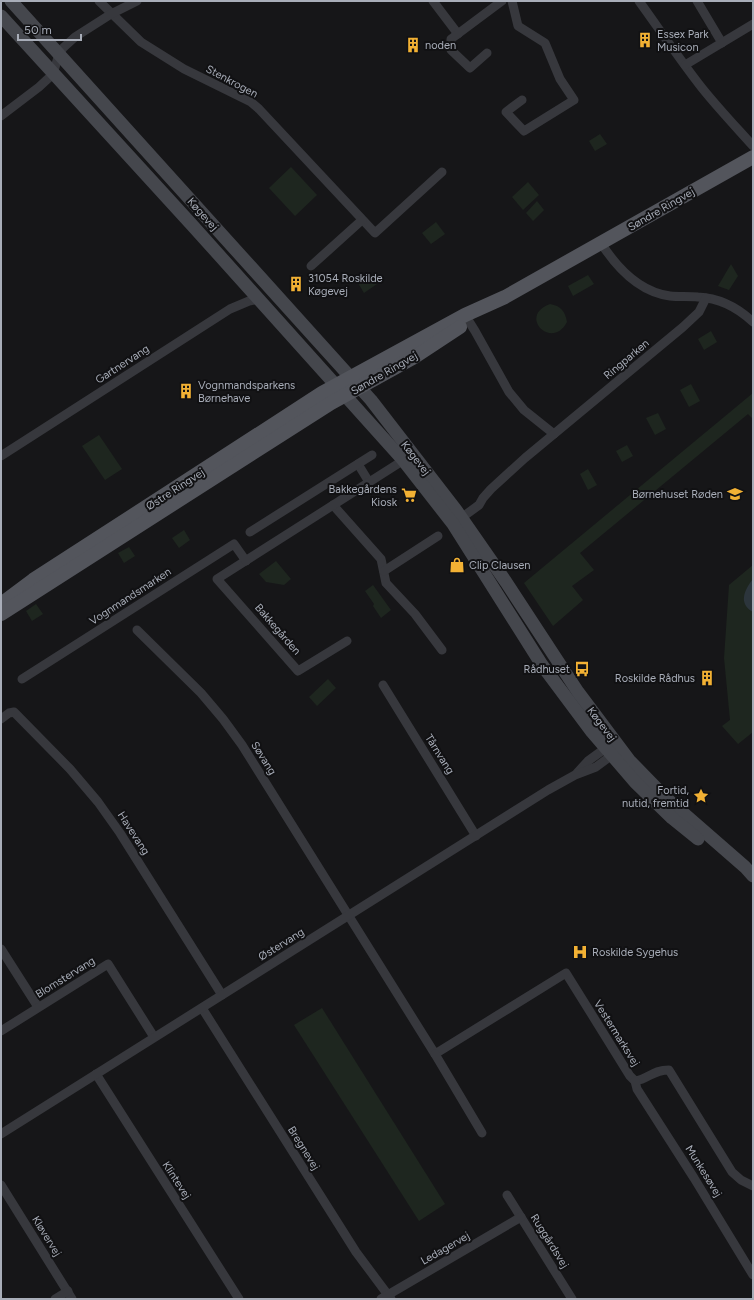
<svg xmlns="http://www.w3.org/2000/svg" width="754" height="1300" font-family="Figtree,sans-serif">
<style>
.green{fill:#1e261f}
.water{fill:#2c353c}
.lines{fill:none;stroke-linecap:round;stroke-linejoin:round}
.street{stroke:#37383d;stroke-width:9}
.secondary{stroke:#45474d;stroke-width:13}
.primary{stroke:#53555c;stroke-width:14}
.labels{text-anchor:middle;stroke-width:4;stroke-linejoin:round;paint-order:stroke}
.poi-label{font-size:11px;fill:#a8adb8;stroke:#111113;text-anchor:start}
.street-label{font-size:11px;fill:#a8adb8;stroke:#111113}
</style>
<rect width="100%" height="100%" fill="#161618"/>
<g class="green">
<path d="M600 134 607 144 595 151 589 141Z"/>
<path d="M291 167 317 195 295 216 269 188Z"/>
<path d="M528 182 539 195 523 210 512 197Z"/>
<path d="M537 201 544 210 533 221 526 213Z"/>
<path d="M436 222 445 234 431 244 422 233Z"/>
<path d="M731 264 738 276 729 290 718 286Z"/>
<path d="M588 275 594 284 573 296 568 286Z"/>
<path d="M372 276 377 284 364 293 358 283Z"/>
<path d="M550 304C561 306 565 311 567 322 552 351 517 316 550 304Z"/>
<path d="M711 331 717 342 704 350 698 339Z"/>
<path d="M691 384 700 401 689 407 680 390Z"/>
<path d="M753 393V419L748 414 580 553 594 570 572 586 583 600 553 626 524 583Z"/>
<path d="M658 413 666 429 655 435 646 418Z"/>
<path d="M99 435 122 469 105 480 82 446Z"/>
<path d="M627 445 633 456 622 462 616 451Z"/>
<path d="M588 469 597 485 588 490 580 474Z"/>
<path d="M184 530 190 540 179 548 172 538Z"/>
<path d="M129 547 135 556 124 563 118 553Z"/>
<path d="M276 561 291 579 284 585 266 582 259 574Z"/>
<path d="M753 565V732L738 744 722 726 730 720 724 658 729 585Z"/>
<path d="M373 585 391 610 381 618 373 606 374 604 365 591Z"/>
<path d="M36 604 43 614 32 621 26 611Z"/>
<path d="M328 679 336 688 317 706 309 697Z"/>
<path d="M322 1008 445 1204 419 1221 294 1025Z"/>
</g>
<path class="water" d="M753 579V612C738 604 744 590 753 579Z"/>
<g class="lines">
<g class="street">
<path d="M99 1 141 42 184 69 251 102 259 109 375 233 442 172"/>
<path d="M433 1 458 34"/>
<path d="M512 1 518 26 545 43 560 79 574 100 524 131 506 112 522 100"/>
<path d="M639 1C660 30 680 60 702 88 718 108 736 127 753 146"/>
<path d="M697 1 722 43"/>
<path d="M487 53 470 68 451 50V39L502 1"/>
<path d="M685 65 753 24"/>
<path d="M1 116 39 87 53 74 59 54 63 48 75 37 111 14 137 1"/>
<path d="M601 243C617 268 640 292 670 296 679 297 689 296 698 297 720 298 737 307 753 322"/>
<path d="M311 266 362 220"/>
<path d="M465 315 475 331 509 392 524 410 554 434"/>
<path d="M1 456 230 309 249 301 259 299"/>
<path d="M358 464 369 482"/>
<path d="M333 505 381 559 386 583 415 614 442 650"/>
<path d="M457 521 479 505 483 498 491 489 525 458 683 327 699 312 706 298"/>
<path d="M250 532 372 455"/>
<path d="M384 571 438 536"/>
<path d="M137 630 201 693 223 719 242 745 435 1054 566 973 630 1076 635 1081C649 1079 652 1070 669 1070L732 1172 741 1180 753 1186"/>
<path d="M347 641 298 671 217 579 407 458"/>
<path d="M22 679 234 544 246 561"/>
<path d="M383 685 476 836"/>
<path d="M1 719 9 713 14 712 70 769 98 802 120 833 222 995"/>
<path d="M577 773 588 761 610 745"/>
<path d="M1 949 38 1007"/>
<path d="M202 1008 356 1252 391 1299"/>
<path d="M1 1031 108 964 154 1037"/>
<path d="M435 1054 482 1133"/>
<path d="M96 1074 239 1299"/>
<path d="M635 1081 637 1089 694 1178 753 1275"/>
<path d="M1 1134 548 790 575 775 596 767 616 752"/>
<path d="M1 1185 72 1299"/>
<path d="M507 1195 572 1299"/>
<path d="M55 1299 68 1291"/>
<path d="M381 1299 521 1217"/>
</g>
<g class="secondary">
<path d="M11 1 371 400 456 510 506 582 578 692 629 760 667 799 745 867 753 876"/>
<path d="M1 16 192 225 403 460 453 524 542 665 592 732 635 782 672 818 698 839"/>
</g>
<g class="primary">
<path d="M1 604 33 580 322 393 465 315 505 297 753 157"/>
<path d="M1 614 331 403 416 356 460 327"/>
</g>
</g>
<defs>
<g id="building-bare" transform="scale(1.2)"><path d="M-4-6H4V6H1V3H-1V6H-4ZM-2.5-4.3h1.7v1.8h-1.7ZM.8-4.3h1.7v1.8H.8ZM-2.5-1h1.7V.8h-1.7ZM.8-1h1.7V.8H.8Z" fill="#f2b134" stroke="#111113" stroke-width="2.5" paint-order="stroke"/></g>
<g id="school-bare" transform="scale(1.2)"><path d="M0-5L7-2L0 1L-7-2ZM-4 1L0 2.5L4 1V4Q0 6-4 4Z" fill="#f2b134" stroke="#111113" stroke-width="2.5" paint-order="stroke"/></g>
<g id="supermarket-bare" transform="scale(1.2)"><path d="M-6-5.5h2.5l.6 2H6L4.5 2H-2.5L-4.4-4H-6ZM-1.5 3.2a1.3 1.3 0 1 0 .1 0ZM3 3.2a1.3 1.3 0 1 0 .1 0Z" fill="#f2b134" stroke="#111113" stroke-width="2.5" paint-order="stroke"/></g>
<g id="shop-bare" transform="scale(1.2)"><path d="M-5-2.5h2.3a2.7 3.5 0 0 1 5.4 0H5L5.5 6h-11ZM-1.5-2.5h3a1.5 2.3 0 0 0-3 0Z" fill="#f2b134" stroke="#111113" stroke-width="2.5" paint-order="stroke"/></g>
<g id="bus-bare" transform="scale(1.2)"><path d="M-5-6H5V4H4V6H2V4H-2V6H-4V4H-5ZM-3.5-4V0h7V-4ZM-3.5 1.2v1.5H-2V1.2ZM2 1.2v1.5H3.5V1.2Z" fill="#f2b134" stroke="#111113" stroke-width="2.5" paint-order="stroke"/></g>
<g id="sight-bare" transform="scale(1.2)"><path d="M0-6L1.8-2.2L6-1.7L2.9 1.2L3.7 5.4L0 3.3L-3.7 5.4L-2.9 1.2L-6-1.7L-1.8-2.2Z" fill="#f2b134" stroke="#111113" stroke-width="2.5" paint-order="stroke"/></g>
<g id="hospital-bare" transform="scale(1.2)"><path d="M-5-5h3v3.5h4V-5h3V5h-3V1.5h-4V5h-3Z" fill="#f2b134" stroke="#111113" stroke-width="2.5" paint-order="stroke"/></g>
</defs>
<g fill-rule="evenodd">
<use href="#building-bare" x="645" y="40"/>
<use href="#building-bare" x="413" y="45"/>
<use href="#building-bare" x="296" y="284"/>
<use href="#building-bare" x="186" y="391"/>
<use href="#school-bare" x="735" y="494"/>
<use href="#supermarket-bare" x="409" y="495"/>
<use href="#shop-bare" x="457" y="565"/>
<use href="#bus-bare" x="582" y="669"/>
<use href="#building-bare" x="707" y="678"/>
<use href="#sight-bare" x="701" y="796"/>
<use href="#hospital-bare" x="580" y="952"/>
</g>
<g class="labels">
<g class="poi-label">
<text x="657" y="38">Essex Park<tspan x="657" dy="13">Musicon</tspan></text>
<text x="425" y="49">noden</text>
<text x="308" y="282">31054 Roskilde<tspan x="308" dy="13">Køgevej</tspan></text>
<text x="198" y="389">Vognmandsparkens<tspan x="198" dy="13">Børnehave</tspan></text>
<text x="397" y="493" text-anchor="end">Bakkegårdens<tspan x="397" dy="13">Kiosk</tspan></text>
<text x="723" y="498" text-anchor="end">Børnehuset Røden</text>
<text x="469" y="569">Clip Clausen</text>
<text x="570" y="673" text-anchor="end">Rådhuset</text>
<text x="695" y="682" text-anchor="end">Roskilde Rådhus</text>
<text x="689" y="794" text-anchor="end">Fortid,<tspan x="689" dy="13">nutid, fremtid</tspan></text>
<text x="592" y="956">Roskilde Sygehus</text>
</g>
<g class="street-label">
<text transform="translate(232 81) rotate(28)" y="4">Stenkrogen</text>
<text transform="translate(661 209) rotate(-30)" y="4">Søndre Ringvej</text>
<text transform="translate(203 214) rotate(48)" y="4">Køgevej</text>
<text transform="translate(626 359) rotate(-40)" y="4">Ringparken</text>
<text transform="translate(122 364) rotate(-33)" y="4">Gartnervang</text>
<text transform="translate(384 373) rotate(-30)" y="4">Søndre Ringvej</text>
<text transform="translate(416 458) rotate(52)" y="4">Køgevej</text>
<text transform="translate(175 489) rotate(-33)" y="4">Østre Ringvej</text>
<text transform="translate(130 596) rotate(-33)" y="4">Vognmandsmarken</text>
<text transform="translate(278 629) rotate(49)" y="4">Bakkegården</text>
<text transform="translate(602 724) rotate(53)" y="4">Køgevej</text>
<text transform="translate(440 754) rotate(58)" y="4">Tårnvang</text>
<text transform="translate(264 758) rotate(58)" y="4">Søvang</text>
<text transform="translate(134 833) rotate(57)" y="4">Havevang</text>
<text transform="translate(281 944) rotate(-32)" y="4">Østervang</text>
<text transform="translate(65 977) rotate(-32)" y="4">Blomstervang</text>
<text transform="translate(617 1033) rotate(58)" y="4">Vestermarksvej</text>
<text transform="translate(304 1148) rotate(58)" y="4">Bregnevej</text>
<text transform="translate(704 1171) rotate(58)" y="4">Munkesøvej</text>
<text transform="translate(177 1180) rotate(57)" y="4">Klintevej</text>
<text transform="translate(47 1236) rotate(58)" y="4">Kløvervej</text>
<text transform="translate(550 1241) rotate(58)" y="4">Ruggårdsvej</text>
<text transform="translate(445 1248) rotate(-30)" y="4">Ledagervej</text>
</g>
</g>
<rect width="754" height="1300" fill="none" stroke="#a8adb8" stroke-width="4"/>
<path d="M18 34v6h63v-6" fill="none" stroke="#a8adb8" stroke-width="2"/>
<text x="24" y="34" font-size="12" fill="#a8adb8" stroke="#111113" stroke-width="3" paint-order="stroke">50 m</text>
</svg>
